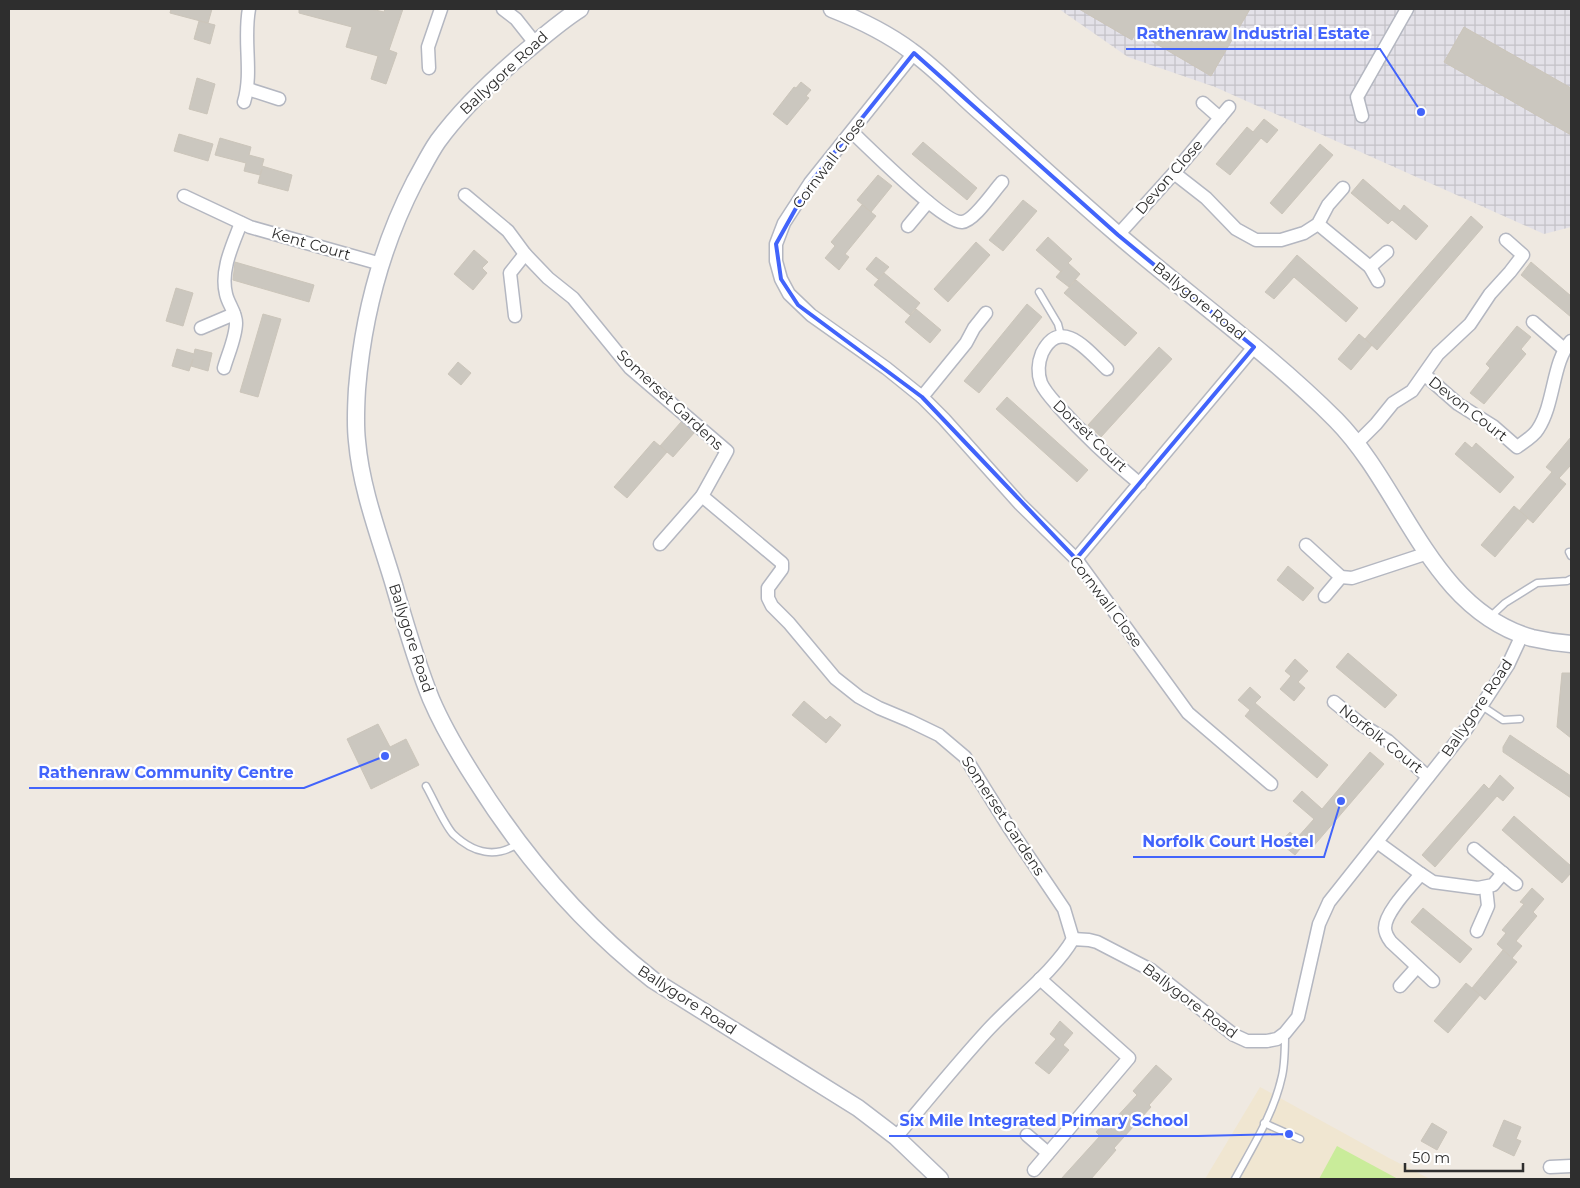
<svg xmlns="http://www.w3.org/2000/svg" width="1580" height="1188" font-family="Montserrat,sans-serif">
<style>
.industrial{fill:url(#industrial-grid)}
.education{fill:#f0e6d1}
.pitch{fill:#c9ec9a}
.building{fill:#cbc7bf;stroke:#cbc5ba}
.lines{fill:none;stroke-linecap:round;stroke-linejoin:round}
.service-casing{stroke:#b4b7c1;stroke-width:9}
.minor-casing{stroke:#b4b7c1;stroke-width:15}
.tertiary-casing{stroke:#b4b7c1;stroke-width:19}
.service{stroke:#fff;stroke-width:6}
.minor{stroke:#fff;stroke-width:12}
.tertiary{stroke:#fff;stroke-width:16}
.marked{fill:none;stroke:#4264fb;stroke-width:4;stroke-linejoin:round}
.labels{text-anchor:middle;stroke-width:4.5;stroke-linejoin:round;paint-order:stroke}
.street-label{font-size:15px;fill:#2e2e2e;stroke:#fff}
.leader{fill:none;stroke:#4264fb;stroke-width:2}
.callout-dot{fill:#4264fb;stroke:#fff;stroke-width:2}
.callout-label{font-size:16px;text-anchor:middle;font-weight:bold;fill:#4264fb;stroke:#fff;stroke-width:4.5;stroke-linejoin:round;paint-order:stroke}
</style>
<defs>
<pattern id="industrial-grid" width="8" height="8" patternUnits="userSpaceOnUse" patternTransform="scale(1.25)"><rect width="8" height="8" fill="#e3e1e8"/><path d="M0 4h8M4 0v8" fill="none" stroke="#c3c1c7"/></pattern>
</defs>
<rect width="100%" height="100%" fill="#efe9e1"/>
<path class="industrial" d="M1059 9H1571V227L1544 234 1215 87 1128 57Z"/>
<path class="education" d="M1260 1087 1389 1158 1430 1179H1205Z"/>
<path class="pitch" d="M1337 1146 1398 1179H1319Z"/>
<g class="building">
<path d="M171 9H212L208 23 170 13Z"/>
<path d="M299 9H371L384 12 385 9H403L389 50 397 53 386 84 371 79 378 56 346 47 352 27 299 13Z"/>
<path d="M1079 9H1250L1211 76 1136 32 1132 40Z"/>
<path d="M199 21 215 25 210 44 194 39Z"/>
<path d="M1464 27 1571 88V135L1444 62Z"/>
<path d="M197 78 215 84 207 114 189 109Z"/>
<path d="M801 82 811 90 806 96 809 98 787 125 773 114 794 87 796 88Z"/>
<path d="M1264 119 1278 130 1267 143 1261 138 1230 175 1216 164 1247 127 1253 132Z"/>
<path d="M179 134 213 144 208 161 174 151Z"/>
<path d="M220 138 251 147 249 155 264 159 262 166 292 175 288 191 258 183 262 169 260 175 244 171 246 163 215 155Z"/>
<path d="M923 142 977 188 967 200 912 154Z"/>
<path d="M1320 144 1333 155 1282 214 1270 203Z"/>
<path d="M878 175 892 186 871 212 857 200Z"/>
<path d="M1363 179 1400 211 1404 205 1428 226 1416 240 1392 220 1388 224 1351 193Z"/>
<path d="M1023 200 1037 211 1003 251 989 240Z"/>
<path d="M862 205 876 216 845 254 849 257 839 270 825 258 835 246 831 242Z"/>
<path d="M1471 216 1483 227 1377 350 1365 339Z"/>
<path d="M1048 237 1072 259 1068 263 1080 274 1069 287 1056 277 1062 270 1061 272 1036 250Z"/>
<path d="M976 242 990 255 948 302 934 289Z"/>
<path d="M474 250 488 262 482 268 487 273 473 290 454 274Z"/>
<path d="M1297 255 1358 308 1346 322 1294 277 1274 299 1265 292Z"/>
<path d="M876 257 889 267 878 279 866 269Z"/>
<path d="M235 262 314 285 309 302 233 280Z"/>
<path d="M1531 262 1571 296V317L1521 275Z"/>
<path d="M884 273 920 303 910 315 874 285Z"/>
<path d="M1076 280 1137 333 1125 346 1064 293Z"/>
<path d="M176 288 193 293 183 326 166 321Z"/>
<path d="M1027 304 1042 317 979 393 964 381Z"/>
<path d="M916 309 941 330 930 343 905 322Z"/>
<path d="M263 314 281 319 258 397 240 392Z"/>
<path d="M1517 326 1531 337 1521 349 1526 354 1484 404 1470 393 1490 368 1486 364Z"/>
<path d="M1359 334 1372 345 1351 370 1338 359Z"/>
<path d="M1159 347 1172 359 1101 437 1088 425Z"/>
<path d="M177 349 194 354 195 349 212 353 208 371 191 366 193 359 189 371 172 366Z"/>
<path d="M458 362 471 373 461 385 448 374Z"/>
<path d="M1007 397 1088 470 1077 482 996 409Z"/>
<path d="M681 422 694 433 673 457 660 446Z"/>
<path d="M1571 437V465L1559 478 1566 484 1533 523 1519 511 1552 472 1546 467Z"/>
<path d="M654 441 667 452 627 498 614 487Z"/>
<path d="M1465 442 1472 448 1476 443 1514 477 1500 493 1455 454Z"/>
<path d="M1514 506 1528 518 1495 557 1481 545Z"/>
<path d="M1288 566 1314 588 1303 601 1277 580Z"/>
<path d="M1348 653 1397 695 1385 708 1336 667Z"/>
<path d="M1295 659 1308 671 1298 682 1305 688 1294 701 1280 689 1291 676 1285 671Z"/>
<path d="M1562 673H1571V738L1557 727Z"/>
<path d="M1250 687 1261 697 1255 703 1328 765 1317 778 1245 716 1250 710 1238 700Z"/>
<path d="M804 701 826 720 830 716 841 725 826 743 792 715Z"/>
<path d="M378 724 390 747 406 739 419 765 371 789 347 739Z"/>
<path d="M1510 735 1571 776V798L1503 752V747Z"/>
<path d="M1370 752 1384 764 1311 849 1304 844 1295 855 1280 843 1290 832 1297 838 1314 819 1293 801 1302 791 1322 809Z"/>
<path d="M1500 775 1514 788 1503 801 1497 796 1435 867 1422 855 1484 784 1489 789Z"/>
<path d="M1514 816 1571 866V873L1562 883 1502 830Z"/>
<path d="M1532 888 1544 899 1533 912 1537 916 1516 941 1522 946 1512 958 1517 962 1485 1000 1472 988 1503 950 1510 956 1497 944 1506 933 1502 930 1524 904 1520 902Z"/>
<path d="M1423 908 1472 949 1460 963 1411 922Z"/>
<path d="M1466 983 1480 995 1448 1033 1434 1021Z"/>
<path d="M1060 1021 1073 1033 1063 1045 1069 1050 1049 1074 1035 1063 1056 1039 1050 1034Z"/>
<path d="M1156 1065 1172 1079 1149 1105 1151 1107 1114 1148 1116 1150 1091 1179H1061L1100 1136 1096 1132 1108 1118 1112 1122 1137 1095 1133 1091Z"/>
<path d="M1504 1120 1521 1127 1516 1139 1521 1141 1514 1156 1493 1146Z"/>
<path d="M1432 1123 1447 1132 1437 1150 1421 1141Z"/>
</g>
<g class="lines">
<g class="service-casing">
<g id="service">
<path d="M1039 292 1058 324 1061 336"/>
<path d="M1569 552 1571 556"/>
<path d="M1490 617 1505 603 1537 583 1567 581 1571 579"/>
<path d="M1482 706 1503 720 1520 719"/>
<path d="M426 786C433 798 444 824 453 834 473 853 496 859 519 843"/>
<path d="M1264 1123 1300 1139"/>
<path d="M1235 1179C1253 1146 1274 1113 1282 1076 1285 1063 1285 1047 1285 1033"/>
</g>
</g>
<g class="minor-casing">
<g id="minor">
<path d="M503 9 516 19 535 43"/>
<path d="M914 53 810 183 784 223 776 244V261L781 279 789 294 811 315 886 368 922 397 944 419 1020 504 1076 559 1188 713 1271 784"/>
<path d="M429 68 428 47 441 9"/>
<path d="M248 89 279 99"/>
<path d="M244 102C253 72 243 40 249 9"/>
<path d="M1203 103 1220 118"/>
<path d="M1362 116 1357 97 1407 9"/>
<path d="M852 132C868 147 945 224 962 222 974 221 993 192 1002 182"/>
<path d="M1174 173 1206 198 1236 229 1256 240H1281L1304 233 1318 224 1328 205 1343 188"/>
<path d="M465 195 508 231 525 254 548 278 573 298 630 368 727 451 702 496 782 563V569L768 588V598L772 606 789 623 835 678 859 697 879 708 910 721 939 735 965 757 1008 826 1064 909 1073 939"/>
<path d="M184 196 250 227 381 264"/>
<path d="M1318 224 1370 267 1378 281"/>
<path d="M908 226 928 202"/>
<path d="M1118 235 1174 173 1229 107"/>
<path d="M1370 267 1387 252"/>
<path d="M515 316 510 273 525 254"/>
<path d="M1533 322 1564 349"/>
<path d="M201 328 234 314"/>
<path d="M224 368C228 354 236 337 236 323 236 312 228 304 226 294 220 270 233 244 241 223"/>
<path d="M1107 369C1089 352 1061 315 1042 353 1038 363 1037 372 1041 383 1045 392 1053 400 1059 407 1084 435 1111 460 1140 484"/>
<path d="M1425 375 1458 404 1493 426 1517 447C1524 442 1534 436 1538 429 1555 403 1552 362 1571 341"/>
<path d="M922 397 966 343 974 328 986 313"/>
<path d="M1357 443 1376 424 1393 403 1412 391 1438 354 1470 324 1490 294 1510 272 1523 255 1506 240"/>
<path d="M660 544 702 496"/>
<path d="M1306 545 1341 577 1352 578 1428 553"/>
<path d="M1076 559 1254 347"/>
<path d="M1325 596 1341 577"/>
<path d="M1334 702 1362 725 1388 741 1428 777"/>
<path d="M1377 842 1421 874C1411 886 1385 912 1385 928 1385 934 1388 938 1391 942L1433 981"/>
<path d="M1474 849 1516 884"/>
<path d="M1421 874 1433 882 1478 888 1493 885 1503 873"/>
<path d="M1477 931 1488 906 1486 888"/>
<path d="M1400 986 1417 967"/>
<path d="M1027 1135 1048 1153"/>
<path d="M896 1137C926 1102 955 1066 986 1032 1012 1003 1054 972 1073 939L1089 940 1097 942 1151 970 1234 1035 1247 1041H1267L1277 1039 1285 1033 1298 1017 1319 924 1329 902 1467 728 1508 665 1522 635"/>
<path d="M1550 1167 1571 1166"/>
<path d="M1034 1170 1129 1058 1040 979"/>
</g>
</g>
<g class="tertiary-casing">
<g id="tertiary">
<path d="M580 9C561 21 544 36 526 51 494 78 463 107 438 141 429 154 423 167 415 181 382 245 363 316 357 389 356 406 355 424 357 441 361 489 380 538 394 585 405 623 416 662 431 699 443 727 459 754 475 779 522 854 583 925 653 980L858 1108 896 1137 940 1179"/>
<path d="M832 9C860 20 887 33 911 51 938 70 961 96 986 117 1029 156 1072 195 1116 233 1189 296 1268 352 1336 420 1404 489 1430 609 1532 638 1545 641 1558 643 1571 644"/>
</g>
</g>
<use href="#service" class="service"/>
<use href="#minor" class="minor"/>
<use href="#tertiary" class="tertiary"/>
</g>
<path class="marked" d="M914 53 1118 235 1254 347 1076 559 922 397 798 305 781 279 776 244 810 183Z"/>
<g class="labels">
<g class="street-label">
<text transform="translate(504 73) rotate(-43)" y="5">Ballygore Road</text>
<text transform="translate(829 163) rotate(-53)" y="5">Cornwall Close</text>
<text transform="translate(1169 177) rotate(-49)" y="5">Devon Close</text>
<text transform="translate(311 244) rotate(16)" y="5">Kent Court</text>
<text transform="translate(1199 301) rotate(39)" y="5">Ballygore Road</text>
<text transform="translate(670 400) rotate(43)" y="5">Somerset Gardens</text>
<text transform="translate(1468 409) rotate(38)" y="5">Devon Court</text>
<text transform="translate(1090 436) rotate(44)" y="5">Dorset Court</text>
<text transform="translate(1106 602) rotate(53)" y="5">Cornwall Close</text>
<text transform="translate(411 638) rotate(72)" y="5">Ballygore Road</text>
<text transform="translate(1477 708) rotate(-56)" y="5">Ballygore Road</text>
<text transform="translate(1381 739) rotate(38)" y="5">Norfolk Court</text>
<text transform="translate(1003 816) rotate(57)" y="5">Somerset Gardens</text>
<text transform="translate(687 1000) rotate(33)" y="5">Ballygore Road</text>
<text transform="translate(1190 1001) rotate(37)" y="5">Ballygore Road</text>
</g>
</g>
<path class="leader" d="M1421 112L1380 49H1126M385 756L304 788H29M1341 801L1324 857H1133M1289 1134L1198 1136H889"/>
<g class="callout-dot">
<circle cx="1421" cy="112" r="5"/>
<circle cx="385" cy="756" r="5"/>
<circle cx="1341" cy="801" r="5"/>
<circle cx="1289" cy="1134" r="5"/>
</g>
<g class="callout-label">
<text x="1253" y="39">Rathenraw Industrial Estate</text>
<text x="166" y="778">Rathenraw Community Centre</text>
<text x="1228" y="847">Norfolk Court Hostel</text>
<text x="1044" y="1126">Six Mile Integrated Primary School</text>
</g>
<rect width="1580" height="1188" fill="none" stroke="#2e2e2e" stroke-width="20"/>
<path d="M1405 1163v8h118v-8" fill="none" stroke="#2e2e2e" stroke-width="2.5"/>
<text x="1412" y="1163" font-size="15" fill="#2e2e2e" stroke="#ffffff" stroke-width="4" paint-order="stroke">50 m</text>
</svg>
